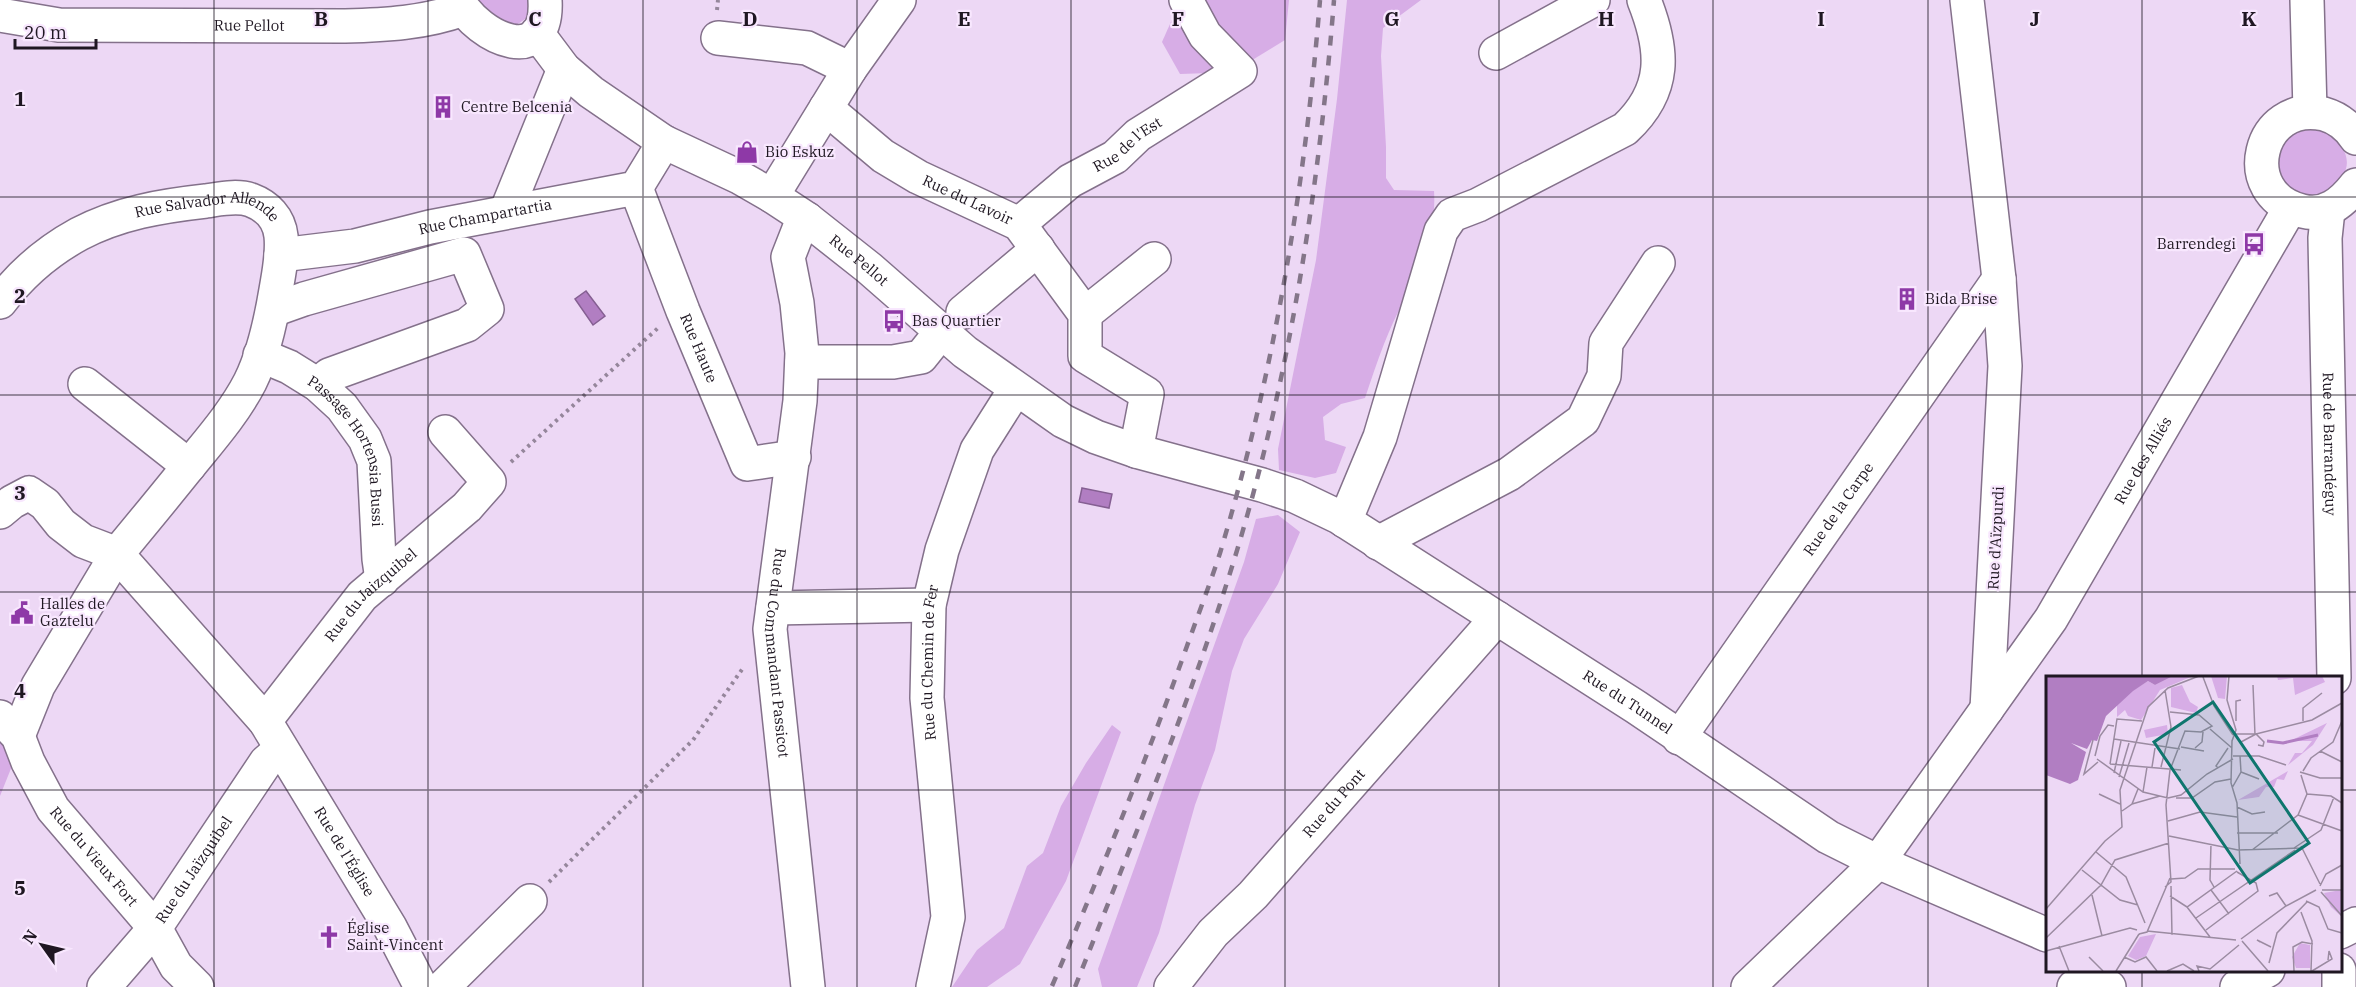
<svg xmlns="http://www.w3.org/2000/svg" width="2356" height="987" font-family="'IBM Plex Serif',serif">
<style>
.green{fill:#d7ade6}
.water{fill:#b17ec2;stroke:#855f92;stroke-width:1.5}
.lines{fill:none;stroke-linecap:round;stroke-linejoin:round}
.minor-casing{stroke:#84718b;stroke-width:36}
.path{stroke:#95869b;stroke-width:4;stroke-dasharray:3 4.5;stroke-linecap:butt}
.minor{stroke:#fff;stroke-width:33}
.rail{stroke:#847689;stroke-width:4.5;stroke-dasharray:10 10;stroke-linecap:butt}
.grid{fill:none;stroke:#1f1722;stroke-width:1.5;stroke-opacity:0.55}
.labels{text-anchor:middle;stroke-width:4.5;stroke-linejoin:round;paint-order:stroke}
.street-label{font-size:15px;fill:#1f1722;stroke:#f8e7fe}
.poi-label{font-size:15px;fill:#1f1722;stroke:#f8e7fe;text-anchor:start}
.inset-river{fill:none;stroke:#b17ec2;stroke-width:3}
.inset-road{fill:none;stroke:#9b8ba1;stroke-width:1.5}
.view{fill:#0f766e;fill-opacity:0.15;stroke:#0f766e;stroke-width:3}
.inset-edge{fill:none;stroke:#1f1722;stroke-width:3}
.grid-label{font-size:20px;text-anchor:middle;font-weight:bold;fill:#1f1722;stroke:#f8e7fe;stroke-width:4.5;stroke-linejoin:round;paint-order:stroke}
</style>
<rect width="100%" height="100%" fill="#edd8f5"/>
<g class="green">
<path d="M470 0H529L528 17 515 26 507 29Z"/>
<path d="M1190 0H1289L1285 40 1249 62 1210 73 1180 74 1162 42 1174 15Z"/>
<path d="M1347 0H1421L1383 28 1381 56 1386 147V178L1394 190 1434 191C1438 246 1403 295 1384 344 1377 362 1371 380 1365 398L1341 404 1323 417 1325 440 1346 447 1336 473 1315 478 1279 470 1278 449 1316 260 1337 99Z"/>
<path d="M2296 126 2330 130C2350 154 2356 170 2327 191 2321 196 2314 199 2306 197 2299 196 2291 191 2284 188L2273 153Z"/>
<path d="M1278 515 1300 532 1278 584 1244 639 1232 671 1215 750 1195 805 1159 933 1137 987H1102L1098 969 1244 562 1256 519Z"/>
<path d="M1112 725 1121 732 1066 881 1020 964 987 987H952L977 950 1004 928 1027 866 1043 853 1061 806 1086 763Z"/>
<path d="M0 741 6 742 14 761 0 796Z"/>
</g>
<g class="water">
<path d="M586 291 605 316 593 325 575 299Z"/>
<path d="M1082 488 1112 494 1109 508 1079 502Z"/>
</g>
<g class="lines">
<g class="minor-casing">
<g id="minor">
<path d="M458 0C479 39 549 70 545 0"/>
<path d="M1967 0 1999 279 2005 366 1987 709"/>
<path d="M2307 0 2310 111"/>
<path id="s1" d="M0 15 59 25 345 26C385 25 425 23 463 9"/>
<path id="s2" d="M537 33 564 69 591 92 664 142 739 177 772 196 807 219 869 268 965 352 1063 421 1096 437 1136 451 1262 485 1295 496 1339 517 1636 707 1828 837 1878 862 2047 935"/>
<path d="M718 38 807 48 850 69"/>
<path d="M1496 53 1593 0"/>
<path id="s3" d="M826 108 883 156 918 177 1019 224 1085 314V356L1147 394 1136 451"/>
<path d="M2356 138C2348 126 2338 118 2324 114 2258 99 2235 195 2302 211 2325 217 2342 203 2356 185"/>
<path id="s4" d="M636 188 683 311 747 464 794 457"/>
<path d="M772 196 850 69 899 0"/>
<path id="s5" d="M2328 210 2325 238 2334 678"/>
<path d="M506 212 564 69"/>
<path id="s6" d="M807 219 799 229 788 257 797 303 802 353 800 401 770 629 808 987"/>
<path id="s7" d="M1019 224 1070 181 1115 157 1138 135 1240 71 1205 35 1186 0"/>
<path id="s8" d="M281 255 355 246 430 227 636 188 664 142"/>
<path id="s9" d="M0 302C21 274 48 251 79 234 119 213 161 206 206 201 220 199 237 195 251 200 267 206 279 218 281 236 283 254 279 272 276 290 271 320 264 354 250 382 234 413 210 440 189 466 165 496 141 525 117 554L265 721 390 927 421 987"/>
<path d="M273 310 304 299 464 254 487 309 467 325 329 375 318 385"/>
<path d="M963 312 1038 249"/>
<path d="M1085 314 1154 259"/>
<path id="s10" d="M260 355 289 367 318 385 342 407 365 439 374 461 379 559 382 580"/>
<path d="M802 362H893L921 357 941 332"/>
<path d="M85 384 189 466"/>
<path d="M0 512 12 502 29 493 45 504 61 524 83 541 117 554 38 686 18 736"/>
<path d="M1345 521 1380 437 1441 231 1452 215 1478 205 1625 129C1667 90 1664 50 1644 0"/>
<path d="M1378 543 1509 474 1583 420 1604 376 1606 343 1658 263"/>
<path d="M773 608 929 605"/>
<path id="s11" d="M0 717 18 736 28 762 53 809 155 928 176 966 197 987"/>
<path id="s12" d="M265 721 362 596 467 507 489 482 445 432"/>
<path id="s13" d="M1679 738 1999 279"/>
<path d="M2340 932 2356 924"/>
<path d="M2339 970V987"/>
<path id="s14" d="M104 987 155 928 266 762 281 749"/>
<path d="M443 987 530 901"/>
<path id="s15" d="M933 987 948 917 927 698 929 605 942 550 977 450 1015 390"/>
<path id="s16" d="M1171 987 1213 933 1253 895 1497 618"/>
<path id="s17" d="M1748 987 1878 862 2051 619 2290 208"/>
<path d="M2074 987C2087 982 2095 980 2109 987"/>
<path d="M2237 987 2268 970"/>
</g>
</g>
<g class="path">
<path d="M717 10 718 0"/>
<path d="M511 462 658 328"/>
<path d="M549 882 693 740 743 668"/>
</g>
<use href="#minor" class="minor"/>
<g class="rail">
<path d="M1052 986C1100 874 1146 761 1187 646 1198 615 1210 584 1220 553 1274 374 1305 186 1320 0"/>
<path d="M1075 987C1131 845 1190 703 1235 557 1290 377 1319 188 1334 0"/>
</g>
</g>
<path class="grid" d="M214 0V987M428 0V987M643 0V987M857 0V987M1071 0V987M1285 0V987M1499 0V987M1713 0V987M1928 0V987M2142 0V678M0 197H2356M0 395H2356M0 592H2356M0 790H2047M2340 790H2356M2142 970V987"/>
<defs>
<g id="building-bare" transform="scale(1.8)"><path d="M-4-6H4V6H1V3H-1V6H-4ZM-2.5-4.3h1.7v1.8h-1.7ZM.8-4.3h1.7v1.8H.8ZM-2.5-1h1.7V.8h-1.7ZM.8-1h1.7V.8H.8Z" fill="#8e39a7" stroke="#f8e7fe" stroke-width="2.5" paint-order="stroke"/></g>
<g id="shop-bare" transform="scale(1.8)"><path d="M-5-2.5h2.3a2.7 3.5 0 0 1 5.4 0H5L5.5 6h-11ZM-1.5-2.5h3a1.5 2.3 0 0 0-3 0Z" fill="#8e39a7" stroke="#f8e7fe" stroke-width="2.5" paint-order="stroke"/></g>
<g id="bus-bare" transform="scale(1.8)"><path d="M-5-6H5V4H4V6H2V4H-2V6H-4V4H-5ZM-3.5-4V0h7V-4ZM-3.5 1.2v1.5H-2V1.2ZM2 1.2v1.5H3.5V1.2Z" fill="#8e39a7" stroke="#f8e7fe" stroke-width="2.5" paint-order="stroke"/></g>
<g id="civic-bare" transform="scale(1.8)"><path d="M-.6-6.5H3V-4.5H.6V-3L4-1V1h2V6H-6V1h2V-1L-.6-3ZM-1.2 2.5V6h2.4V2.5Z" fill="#8e39a7" stroke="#f8e7fe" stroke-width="2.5" paint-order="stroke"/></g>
<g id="church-bare" transform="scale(1.8)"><path d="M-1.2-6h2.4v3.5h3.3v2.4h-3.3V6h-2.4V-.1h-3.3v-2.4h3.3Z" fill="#8e39a7" stroke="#f8e7fe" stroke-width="2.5" paint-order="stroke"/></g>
</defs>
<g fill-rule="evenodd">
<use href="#building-bare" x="443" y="107"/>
<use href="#shop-bare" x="747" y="152"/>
<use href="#bus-bare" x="2254" y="244"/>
<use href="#building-bare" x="1907" y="299"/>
<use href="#bus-bare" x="894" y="321"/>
<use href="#civic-bare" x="22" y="613"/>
<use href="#church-bare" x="329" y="937"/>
</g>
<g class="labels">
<g class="street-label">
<text dy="5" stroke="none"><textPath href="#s1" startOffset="250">Rue Pellot</textPath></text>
<text dy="5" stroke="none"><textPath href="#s7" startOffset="135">Rue de l'Est</textPath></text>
<text dy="5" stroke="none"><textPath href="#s3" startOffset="170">Rue du Lavoir</textPath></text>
<text dy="5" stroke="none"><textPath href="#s8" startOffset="208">Rue Champartartia</textPath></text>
<text dy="5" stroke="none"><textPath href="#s9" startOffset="240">Rue Salvador Allende</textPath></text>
<text dy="5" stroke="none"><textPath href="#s2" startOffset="398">Rue Pellot</textPath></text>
<text dy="5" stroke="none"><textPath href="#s4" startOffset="172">Rue Haute</textPath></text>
<text dy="5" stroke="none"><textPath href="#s5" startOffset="234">Rue de Barrandéguy</textPath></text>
<text dy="5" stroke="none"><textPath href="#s10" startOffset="141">Passage Hortensia Bussi</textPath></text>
<text dy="5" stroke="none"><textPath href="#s17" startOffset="662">Rue des Alliés</textPath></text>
<text dy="5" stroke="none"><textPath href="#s13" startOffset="279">Rue de la Carpe</textPath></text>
<text transform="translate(1996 538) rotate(-87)" y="5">Rue d'Aïzpurdi</text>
<text dy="5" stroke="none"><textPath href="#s12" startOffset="165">Rue du Jaizquibel</textPath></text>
<text dy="5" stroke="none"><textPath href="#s6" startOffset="442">Rue du Commandant Passicot</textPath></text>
<text dy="5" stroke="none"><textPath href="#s15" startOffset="327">Rue du Chemin de Fer</textPath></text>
<text dy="5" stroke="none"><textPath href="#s2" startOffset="1294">Rue du Tunnel</textPath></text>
<text dy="5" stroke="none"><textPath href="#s16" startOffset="246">Rue du Pont</textPath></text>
<text dy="5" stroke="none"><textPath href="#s9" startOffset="1076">Rue de l'Église</textPath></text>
<text dy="5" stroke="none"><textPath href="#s11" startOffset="170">Rue du Vieux Fort</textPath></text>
<text dy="5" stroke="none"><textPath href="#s14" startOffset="148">Rue du Jaïzquibel</textPath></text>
</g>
<g class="poi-label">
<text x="461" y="112">Centre Belcenia</text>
<text x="765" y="157">Bio Eskuz</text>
<text x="2236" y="249" text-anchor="end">Barrendegi</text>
<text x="1925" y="304">Bida Brise</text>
<text x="912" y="326">Bas Quartier</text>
<text x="40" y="609">Halles de<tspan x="40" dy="17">Gaztelu</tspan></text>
<text x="347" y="933">Église<tspan x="347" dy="17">Saint-Vincent</tspan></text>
</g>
</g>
<g transform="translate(2046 676)">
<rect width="296" height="296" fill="#edd8f5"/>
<path d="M127 0H147L114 14 95 44 82 40 79 34 71 41V29L86 15 102 5 109 9ZM165 0H181L179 23 172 22ZM231 0H276L279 6 249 19 247 2 232 4ZM136 9 144 26 152 31 150 37 125 31V12ZM281 47 267 69 242 89 249 77H256L266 65H244ZM121 49 122 58 100 62 98 54ZM242 95 238 104 231 103 228 111H220L213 121 192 124ZM295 214V240L285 231 278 217ZM110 258 100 280 90 284 82 280 94 261ZM254 267 264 269V292H250L246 281Z" fill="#d7ade6"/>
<path d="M0 0H127L109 9 102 5 87 15 60 40 51 65 46 64 41 73 25 67 40 76 32 104 24 108 0 99Z" fill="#b17ec2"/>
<path class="inset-river" d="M221 65 237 67 272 59"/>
<path class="inset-road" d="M183 0 181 24 190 54 186 65 185 107 191 127 194 188M157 1 168 30 187 59M207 9 209 59M190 45V25L195 24M257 45V32L276 17M164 53 186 72M190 58H210L266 44 296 27M68 63 134 73M47 64 38 98 52 86M195 66 210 58 218 66 217 70 212 69M135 71 158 75M149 72 156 66 157 56M274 75 296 86M49 80 54 60 62 49 68 50M187 80H213L240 89M51 83 97 116 122 122 135 119 161 98 187 83M64 88 71 43 96 45M64 88 135 94M106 91 109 72M115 91 125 51 119 14M172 92 170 90 182 72M257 95 265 82 287 66 296 45M195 96 213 103M254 96 274 102H296M68 97 75 65M73 101 83 67M186 112 195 96 194 80M97 116 101 91M53 118 74 128M261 118 285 120 296 127M130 122H146L169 106 185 103M86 128 114 120M191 131 206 138 219 136M76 135 86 128 92 113M252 139 296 155M122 145 154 136 191 141M191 157H232M123 160 192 174 255 172M165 168 164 204 168 211M255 170 274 208M248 172 275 154 288 121M206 174 252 139 261 118 255 99M50 176 80 201 99 247M36 194 74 224 92 229M125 203 139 202 152 193H189M125 210 126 259M274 210 280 198 296 189M119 211 125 206 120 129 124 94 139 55 155 56 166 50 153 39 124 36M165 214 183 238M276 214H296M275 216 296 240M46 219 56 260M124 220 141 231 191 195M223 220 231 217 240 230M260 225 273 231 282 253 296 257M141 231 164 261M0 233 59 165 76 151 74 114 102 31 122 12 153 0M255 236 266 265 265 295M150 242 249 174M160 254 212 215 210 207 191 196M101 255 190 264M93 258 101 256 124 202M0 262 55 209 69 184 123 167M195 263 240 230 270 214M196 265 222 295M214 266 211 264 225 271M13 270 23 295M0 275 84 252 91 254M43 281 57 295M78 281 89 286 100 281 111 295M223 287 231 257 261 226M70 295 93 258M121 295 137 288 148 295M153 295 151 290 164 293 193 269M248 295 247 271 256 266 267 268M266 295 286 283 283 275 282 284"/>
<path class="view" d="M167 26 263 167 204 207 108 66Z"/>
<rect width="296" height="296" class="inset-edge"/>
</g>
<g class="grid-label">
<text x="321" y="26">B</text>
<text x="535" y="26">C</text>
<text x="750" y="26">D</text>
<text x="964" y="26">E</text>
<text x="1178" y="26">F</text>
<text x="1392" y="26">G</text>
<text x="1606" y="26">H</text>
<text x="1821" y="26">I</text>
<text x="2035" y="26">J</text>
<text x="2249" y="26">K</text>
<text x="20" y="106">1</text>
<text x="20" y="303">2</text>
<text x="20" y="500">3</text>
<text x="20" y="698">4</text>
<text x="20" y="895">5</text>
</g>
<g transform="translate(42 945) rotate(304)" stroke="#f8e7fe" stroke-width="4.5" paint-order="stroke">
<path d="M0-4.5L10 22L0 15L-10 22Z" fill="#1f1722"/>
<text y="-9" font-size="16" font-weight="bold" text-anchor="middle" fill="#1f1722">N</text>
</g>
<path d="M15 39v9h81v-9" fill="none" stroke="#1f1722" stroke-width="3"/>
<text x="24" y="39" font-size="18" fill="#1f1722" stroke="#f8e7fe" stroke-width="4.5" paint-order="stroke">20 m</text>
</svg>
